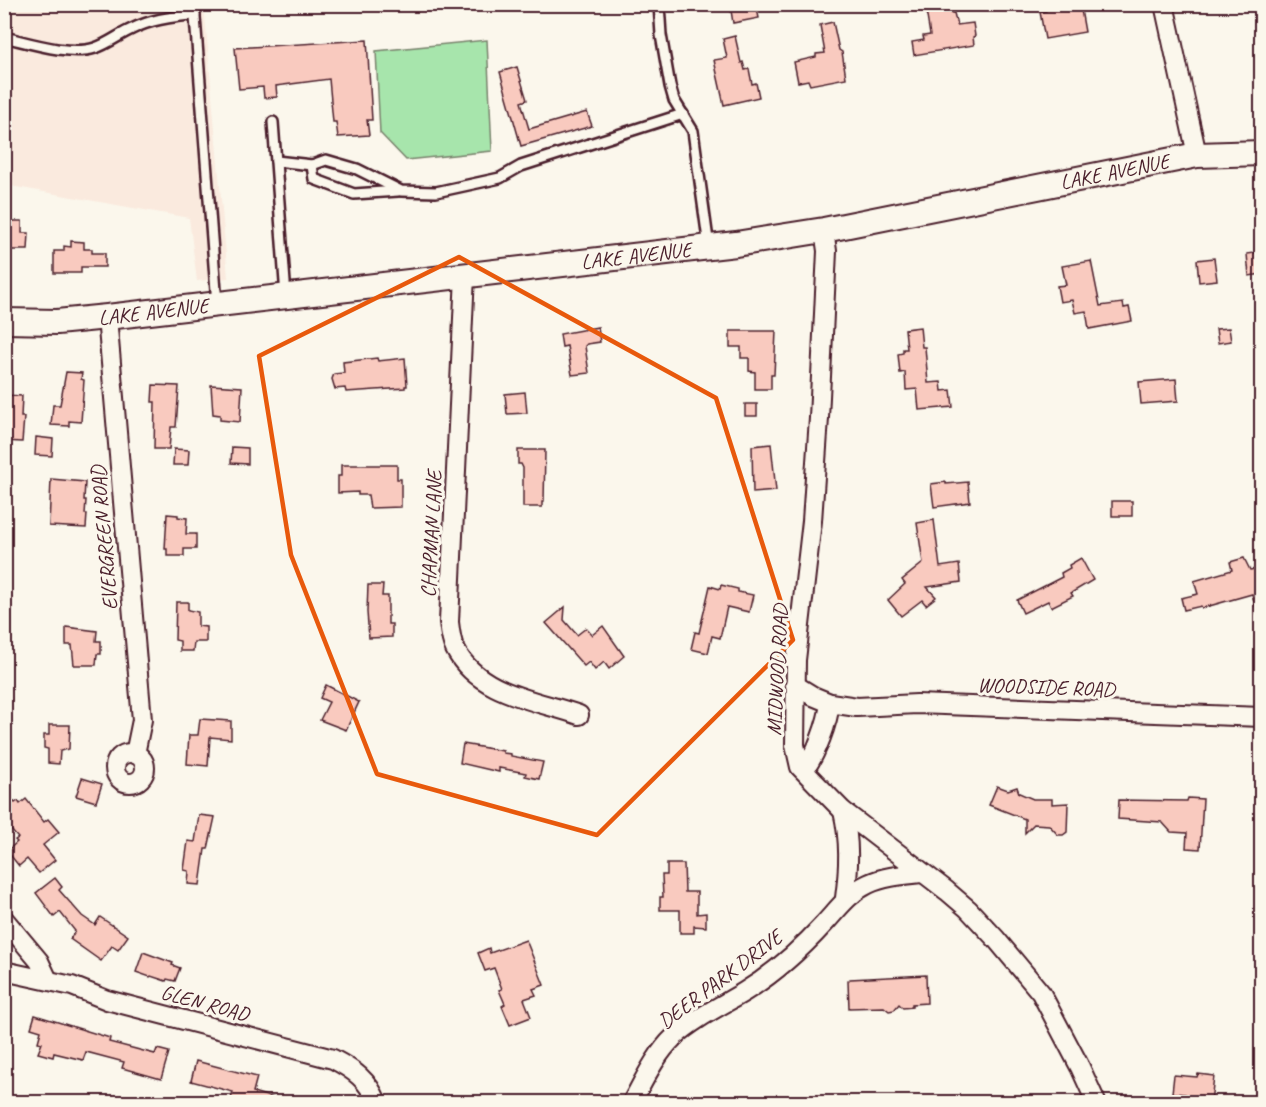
<svg xmlns="http://www.w3.org/2000/svg" width="1266" height="1107" font-family="Caveat,sans-serif">
<style>
.built{fill:#faeade}
.green{fill:#a7e5ac;stroke:#78826c;stroke-width:1.5}
.building{fill:#f9cabf;stroke:#4a1f2b;stroke-width:1.5}
.lines{fill:none;stroke-linecap:round;stroke-linejoin:round}
.lane-casing{stroke:#4a1f2b;stroke-width:14}
.street-casing{stroke:#4a1f2b;stroke-width:22}
.secondary-casing{stroke:#4a1f2b;stroke-width:28}
.lane{stroke:#fbf7ec;stroke-width:9}
.street{stroke:#fbf7ec;stroke-width:18}
.secondary{stroke:#fbf7ec;stroke-width:24}
.marked{fill:none;stroke:#e8590c;stroke-width:4.5;stroke-linejoin:round}
.labels{text-anchor:middle;stroke-width:6;stroke-linejoin:round;paint-order:stroke}
.street-label{font-size:21px;fill:#4a1f2b;stroke:#fbf7ec}
</style>
<rect width="100%" height="100%" fill="#fbf7ec"/>
<filter id="ink" filterUnits="userSpaceOnUse"><feTurbulence type="fractalNoise" baseFrequency=".0167" numOctaves="2"/><feDisplacementMap in="SourceGraphic" scale="12" xChannelSelector="R" yChannelSelector="G"/><feConvolveMatrix kernelMatrix="1 2 1 2 8 2 1 2 1" color-interpolation-filters="sRGB"/></filter>
<g filter="url(#ink)">
<path class="built" d="M4 5H204L228 278 197 281 189 218 5 185Z"/>
<path class="green" d="M487 40 492 151 406 160 380 133 376 51Z"/>
<g class="building">
<path d="M730 4H756L759 18 733 23Z"/>
<path d="M925 4H950L952 13H954L957 25 973 23 975 36 973 37 974 45 914 55 912 42 924 40 923 36 930 35Z"/>
<path d="M1045 4H1080L1085 32 1045 39 1040 12 1046 11Z"/>
<path d="M833 22 839 50 842 52 846 78 810 85 808 80 798 82 794 62 816 57V54L825 53 820 25Z"/>
<path d="M735 36 741 63 743 62 745 70 749 69 752 84 756 83 759 97 724 105 714 60 727 58 723 39Z"/>
<path d="M367 40 372 120H367L369 135 338 137 336 122H333L329 79 276 86 277 97 264 98 263 87 239 89 235 48Z"/>
<path d="M517 67 527 100 521 102 529 129 587 112 592 126 521 146 500 72Z"/>
<path d="M5 221H22V233H29L28 250H4Z"/>
<path d="M71 241 84 242V249H92V253H105V267H81V273H54V251H64V246L71 247Z"/>
<path d="M1262 252V274L1249 276 1247 254Z"/>
<path d="M1214 258 1217 280 1199 282 1197 260Z"/>
<path d="M1091 261 1100 306 1123 303 1124 308 1129 307 1132 321 1089 329 1086 311 1075 313 1072 300 1060 302 1057 286 1066 285 1062 266Z"/>
<path d="M598 327 600 342 587 344 585 346 589 373 572 375 567 346 562 347 560 334Z"/>
<path d="M920 327 922 347H925L928 383 941 382 942 391 951 390 953 407 919 410 917 389 906 390 905 372 900 373 898 354 903 353V349H907L905 329Z"/>
<path d="M1229 328 1231 341 1218 343 1216 329Z"/>
<path d="M730 331H776L774 375H771V389H755V372L749 371V358H741V347H730Z"/>
<path d="M377 358 378 361 405 358 407 386H405V388L346 392 345 388 335 389 332 379 334 374 344 373 343 362Z"/>
<path d="M66 372 82 373 81 379 84 380 81 422 69 421V426L51 425 53 405H60Z"/>
<path d="M1176 379 1178 401 1141 404 1139 382Z"/>
<path d="M153 385 179 386 176 427H171L169 449H154L155 402H152Z"/>
<path d="M211 385 242 387 240 422 220 420V415L213 414Z"/>
<path d="M525 392 527 413 507 414 505 394Z"/>
<path d="M4 395 22 396 21 417H24L22 442 4 441Z"/>
<rect x="745" y="404" width="12" height="12"/>
<path d="M36 437 53 439 52 456 35 455Z"/>
<path d="M771 444 776 491 753 493 752 446Z"/>
<path d="M232 447 248 448V464L231 463Z"/>
<path d="M174 449 189 450 188 465H173Z"/>
<path d="M518 450H545L544 502H542V507H523V468L521 464H518Z"/>
<path d="M341 465H397V479H401V507L370 508 368 495H358V492L338 493V476H341Z"/>
<path d="M51 479 85 482 84 500H86L85 514H87L86 528 49 526Z"/>
<path d="M946 482V484L968 482 970 502 934 507 931 484Z"/>
<rect x="1112" y="501" width="20" height="15"/>
<path d="M167 514 178 515V517L187 518 186 534H196V549H184V556H167V549H165Z"/>
<path d="M934 520 940 567 959 564 961 582 927 587 936 597 926 605 922 600 901 616 888 600 905 584 902 580 923 563 917 523Z"/>
<path d="M1081 558 1093 580 1071 593 1073 596 1051 607 1048 601 1023 613 1017 600 1062 577 1061 573 1070 568 1069 565Z"/>
<path d="M1244 558 1250 570 1256 569 1259 575 1262 574V615L1258 616 1252 594 1202 608 1201 606 1184 610 1181 598 1198 594 1194 581 1232 570 1230 562Z"/>
<path d="M368 585H383L382 596H388V624H392V637L369 638 367 612Z"/>
<path d="M721 585 738 589V592L753 595 749 612 727 607 720 638 712 636 708 653 691 649 695 632 699 633 710 586 720 589Z"/>
<path d="M176 602H188V610L198 612V626L206 627V642H194L193 651H180V641L175 640Z"/>
<path d="M565 607 564 620 577 635 586 628 592 635 603 626 624 656 609 669 604 662 595 670 589 662 584 666 546 623Z"/>
<path d="M66 627 97 631 96 641H101V654H97L96 665H74L72 645H66Z"/>
<path d="M326 685 359 702 346 730 320 720 329 702 320 698Z"/>
<path d="M200 719 231 721V739L210 737 208 766 187 764 189 735H198Z"/>
<path d="M49 725H70L69 749 60 751 59 764 48 763V749L44 748V735H49Z"/>
<path d="M463 744 503 751V753L511 754V756L543 762 539 779 525 776 526 773 499 768V772L460 763Z"/>
<path d="M82 778 102 784 96 802 76 796Z"/>
<path d="M997 786 1008 790 1017 787 1019 793 1033 799H1052V804L1068 803 1067 832 1063 835H1058L1049 825 1034 824 1025 833V819L989 805Z"/>
<path d="M4 790 15 803 18 801 20 804 26 799 44 822 48 819 59 832 43 845 55 860 39 873 27 859 19 866 7 851 17 842 15 840 18 838 4 822Z"/>
<path d="M1188 798 1203 799 1200 849 1186 848 1187 833 1171 832 1162 822 1118 819 1119 800 1187 801Z"/>
<path d="M199 815 215 817 208 849H205L200 885 188 884 189 871 184 870 188 841 195 842Z"/>
<path d="M667 864H684L685 892H697V914L706 913V927L694 926V933H680V910H660V897H663L662 875H667Z"/>
<path d="M55 878 62 887 59 890 82 916 95 925 100 917 128 936 118 950 112 946 101 961 70 939 75 931 60 912 54 917 36 893Z"/>
<path d="M526 940 544 985 533 989 536 995 524 999 531 1017 510 1025 502 1006 505 1004 499 990 502 989 494 968 485 971 478 953 489 948 490 953Z"/>
<path d="M143 952 173 963 172 965 180 968 175 981 167 979 166 981 151 976 150 977 136 972Z"/>
<path d="M926 975 927 1003 912 1004V1007L903 1008 899 1004 894 1010 889 1011 884 1007 849 1008 848 981 850 979Z"/>
<path d="M35 1015 110 1038 109 1042 155 1054 157 1049 169 1052 161 1079 122 1068 124 1062 86 1052 83 1060 54 1053 53 1057 38 1053 42 1043 38 1042 41 1031 31 1028Z"/>
<path d="M196 1061 257 1077 253 1092 277 1099V1102H230L233 1092 191 1081Z"/>
<path d="M1198 1074 1214 1076 1211 1102 1184 1100 1185 1094 1172 1093 1174 1075 1197 1077Z"/>
</g>
<g class="lines">
<g class="lane-casing">
<g id="lane">
<path d="M194 4 217 304"/>
<path d="M659 4 661 35 670 86 674 100 693 131 709 247"/>
<path d="M4 37C30 43 70 56 95 48 108 44 120 34 132 29 152 19 173 16 195 15"/>
<path d="M273 122 286 296"/>
<path d="M276 161 312 165 326 160 357 169 401 191 436 192 500 178 521 166 683 114"/>
<path d="M312 165 314 179 354 194 398 191"/>
</g>
</g>
<g class="street-casing">
<g id="street">
<path d="M1164 4 1197 155"/>
<path d="M824 230 827 251 819 418 812 521 796 660 795 745 800 767 843 811 947 891 968 909 996 939 1041 993 1080 1067 1096 1102"/>
<path d="M465 275 449 622C450 631 451 641 455 649 478 694 536 700 579 715"/>
<path d="M107 317 142 720 135 754"/>
<path d="M795 685 813 696 830 703 857 707 917 704 1262 717"/>
<circle cx="130" cy="768" r="15"/>
<path d="M804 770C816 755 828 722 830 703"/>
<path d="M843 811C850 841 849 868 845 898"/>
<path d="M4 919 39 961 48 980"/>
<path d="M4 971 72 986 107 1000 333 1059C354 1070 368 1080 377 1102"/>
<path d="M632 1102C644 1080 656 1054 674 1037 695 1018 721 1006 744 992 772 975 802 948 824 924 838 909 849 893 868 884 885 876 904 875 922 873"/>
</g>
</g>
<g class="secondary-casing">
<g id="secondary">
<path id="s1" d="M4 321 57 322 107 317 736 244 824 230 1197 155 1262 153"/>
</g>
</g>
<use href="#lane" class="lane"/>
<use href="#street" class="street"/>
<use href="#secondary" class="secondary"/>
</g>
</g>
<path class="marked" d="M459 257 716 398 793 640 597 835 377 774 291 555 259 356Z"/>
<g class="labels">
<g class="street-label">
<text dy="7" stroke="none"><textPath href="#s1" startOffset="1122">LAKE AVENUE</textPath></text>
<text dy="7" stroke="none"><textPath href="#s1" startOffset="636">LAKE AVENUE</textPath></text>
<text dy="7" stroke="none"><textPath href="#s1" startOffset="150">LAKE AVENUE</textPath></text>
<text transform="translate(431 534) rotate(-87)" y="7">CHAPMAN LANE</text>
<text transform="translate(104 538) rotate(-95)" y="7">EVERGREEN ROAD</text>
<text transform="translate(777 670) rotate(-87)" y="7">MIDWOOD ROAD</text>
<text transform="translate(1046 687) rotate(2)" y="7">WOODSIDE ROAD</text>
<text transform="translate(720 979) rotate(-37)" y="7">DEER PARK DRIVE</text>
<text transform="translate(205 1003) rotate(15)" y="7">GLEN ROAD</text>
</g>
</g>
<rect width="1266" height="1107" fill="none" stroke="#fbf7ec" stroke-width="24"/>
<rect x="12" y="12" width="1242" height="1083" fill="none" stroke="#4a1f2b" stroke-width="2" filter="url(#ink)"/>
</svg>
